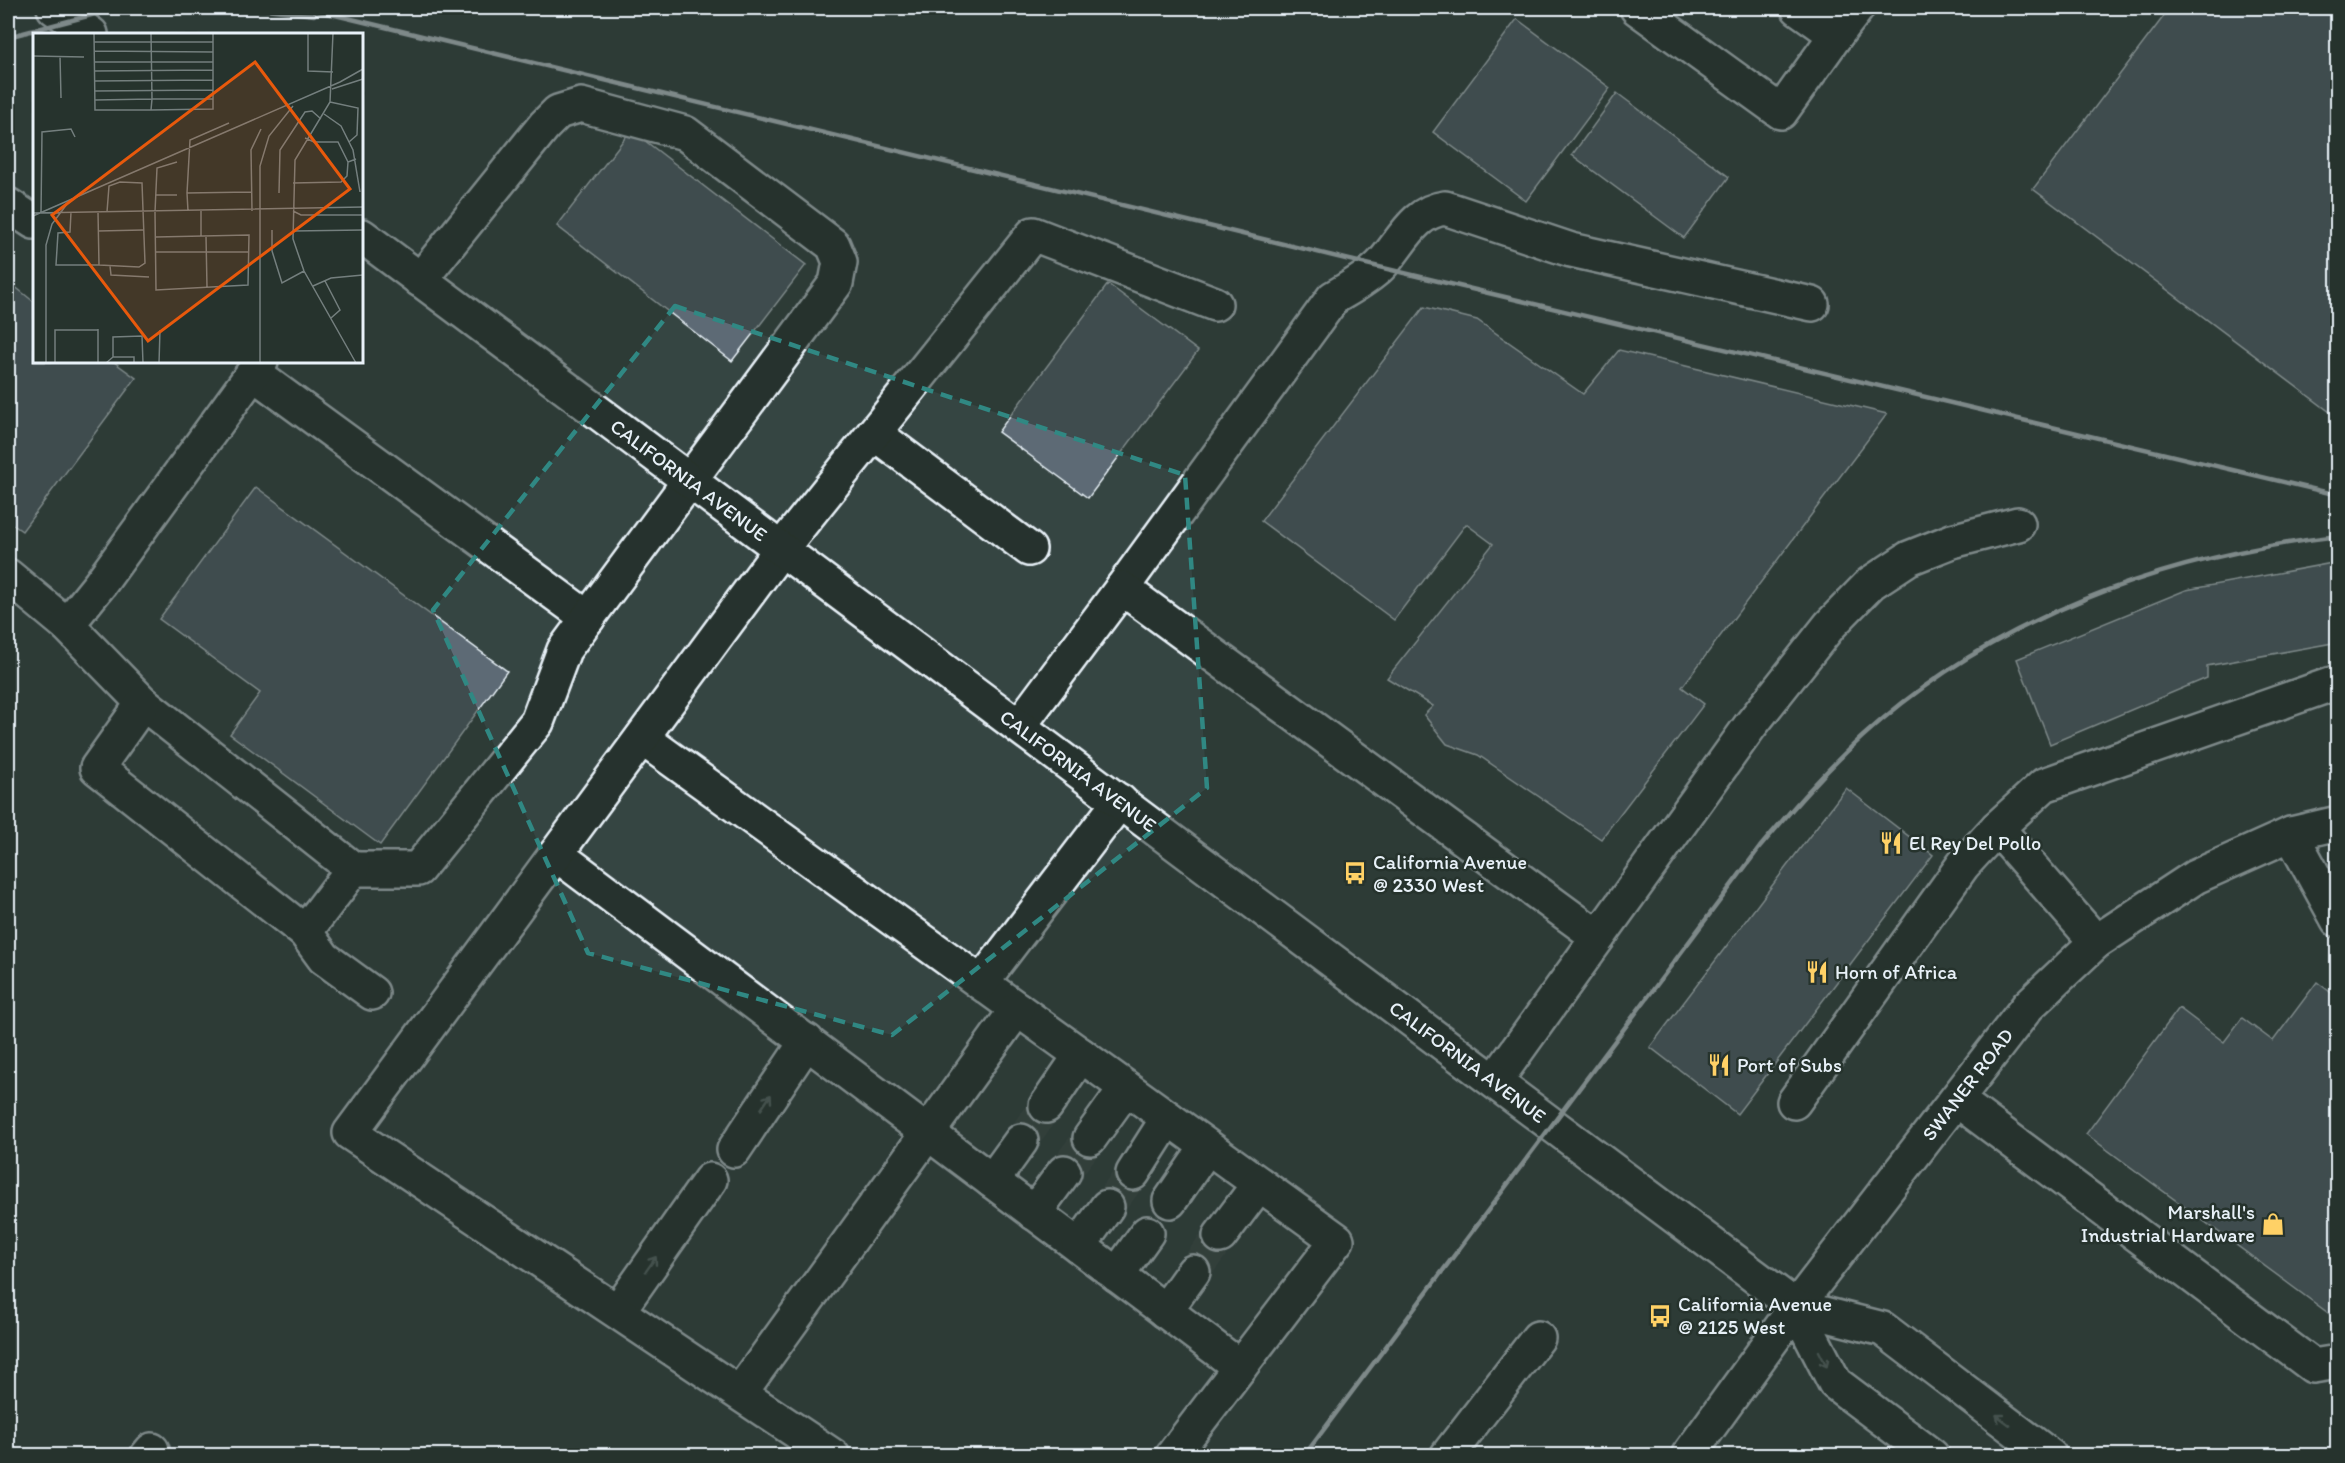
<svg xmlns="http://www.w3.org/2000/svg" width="2345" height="1463" font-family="Itim,sans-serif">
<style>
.built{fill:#364442;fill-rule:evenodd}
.building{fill:#5d6b74;stroke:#e8f1f8;stroke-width:1.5}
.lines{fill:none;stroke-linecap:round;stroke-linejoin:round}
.minor-tunnel{stroke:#43504b;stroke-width:33;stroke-dasharray:33 16;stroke-linecap:butt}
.minor-casing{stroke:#e8f1f8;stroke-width:38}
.major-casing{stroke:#e8f1f8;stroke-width:38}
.minor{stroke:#26332d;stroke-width:33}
.major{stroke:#26332d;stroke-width:33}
.rail{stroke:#e8f1f8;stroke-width:4.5}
.oneway{stroke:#6a7674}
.marked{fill:none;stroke:#308883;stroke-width:4.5;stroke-dasharray:12 8;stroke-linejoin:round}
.labels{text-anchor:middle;stroke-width:5;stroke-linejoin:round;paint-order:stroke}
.street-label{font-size:20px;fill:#e8f1f8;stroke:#26332d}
.poi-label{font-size:20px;fill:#e8f1f8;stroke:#26332d;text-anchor:start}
.inset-road{fill:none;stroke:#747f7e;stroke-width:1.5}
.view{fill:#e8590c;fill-opacity:0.15;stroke:#e8590c;stroke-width:3}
.inset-edge{fill:none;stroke:#e8f1f8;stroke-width:3}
</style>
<rect width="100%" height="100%" fill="#26332d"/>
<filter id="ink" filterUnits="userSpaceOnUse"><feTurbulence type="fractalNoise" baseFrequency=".0167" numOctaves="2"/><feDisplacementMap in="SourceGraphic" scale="12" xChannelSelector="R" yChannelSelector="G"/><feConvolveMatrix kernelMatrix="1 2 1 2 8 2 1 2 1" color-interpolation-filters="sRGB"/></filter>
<g filter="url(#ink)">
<path class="built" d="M8 8H2337V1455H8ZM34 34H362V362H34Z"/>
<g class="building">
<path d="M2170 8H2338V418L2033 189Z"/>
<path d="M1517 19 1610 88 1526 201 1433 132Z"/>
<path d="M1617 93 1729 177 1684 238 1572 155Z"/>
<path d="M631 130 806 265 732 361 557 226Z"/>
<path d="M8 281 34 302V362H114L136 378 22 531 8 521Z"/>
<path d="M1108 284 1198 351 1088 498 998 432Z"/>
<path d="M1424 307 1477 320 1583 394 1619 350 1887 414 1682 687 1704 704 1601 839 1478 755 1447 744 1424 715 1433 706 1387 678 1493 544 1466 524 1394 620 1261 521Z"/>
<path d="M256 487 507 671 380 845 230 734 260 693 159 619Z"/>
<path d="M2338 562V642L2207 666V678L2050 744 2017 659 2186 590Z"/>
<path d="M1846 788 1933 855 1737 1114 1650 1047Z"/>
<path d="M2317 982 2338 998V1315L2335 1318 2086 1134 2179 1008 2224 1042 2242 1018 2273 1041Z"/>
</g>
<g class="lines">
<g class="minor-tunnel">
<path d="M1021 1141 1046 1106"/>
<path d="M1064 1172 1090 1138"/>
<path d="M1107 1207 1133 1173"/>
<path d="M1193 1272 1220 1236"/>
</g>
<g class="minor-casing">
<g id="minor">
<path d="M1637 8 1781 112 1836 35"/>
<path d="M1798 8 1836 35 1857 8"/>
<path d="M8 205 34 222"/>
<path d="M253 373 588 618"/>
<path d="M874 433 1029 549"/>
<path d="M8 576 67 625 100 584 261 362"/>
<path d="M1122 588 1333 298C1348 289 1367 279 1380 266 1401 245 1412 212 1445 208L1571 250 1812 304"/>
<path d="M67 625 143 703 353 869H418L537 722 564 650 836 283 840 262 833 245 685 133 581 105 558 112 544 126 420 280"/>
<path d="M143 703 97 768 305 932 324 958 372 993"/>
<path d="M1019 726 1122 588 1598 937"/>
<path d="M642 738 1337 1240 1172 1456"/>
<path d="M1997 828 2096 942"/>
<path d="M2291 834 2338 920"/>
<path d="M556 854 1240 1367"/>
<path d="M305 932 353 869"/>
<path d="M981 983 1120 801"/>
<path d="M1495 1081 1750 726 1830 625 1871 583 1909 558 1952 541 2018 524"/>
<path d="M1957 1100 2313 1366 2338 1362"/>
<path d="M1794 1102 1963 865 1997 828 2044 785 2338 682"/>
<path d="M1046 1106 1081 1055"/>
<path d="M1090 1138 1126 1088"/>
<path d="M734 1150 807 1041"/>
<path d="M1133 1173 1168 1118"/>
<path d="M992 1181 1021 1141"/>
<path d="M1170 1201 1207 1147"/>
<path d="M1034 1213 1064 1172"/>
<path d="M1220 1236 1259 1184"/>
<path d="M1079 1246 1107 1207"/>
<path d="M1117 1275 1147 1233"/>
<path d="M618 1311 710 1180"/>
<path d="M1165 1311 1193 1272"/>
<path d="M740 1393 1017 1009"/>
<path d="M147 1456 152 1450"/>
<path d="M833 1456 350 1133 781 549 1033 234 1215 304"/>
<path d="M1447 1456 1538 1338"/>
<path id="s1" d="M1688 1456 1796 1307 2028 1006 2096 942 2195 877 2291 834 2338 823"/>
</g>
</g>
<g class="major-casing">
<g id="major">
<path d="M54 8 91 34"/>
<path id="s2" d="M362 236 1796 1307 1883 1329 2050 1456"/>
<path d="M1796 1307 1835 1383 1932 1456"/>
</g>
</g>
<use href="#minor" class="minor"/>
<use href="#major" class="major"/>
<g class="rail">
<path d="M258 8 314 15"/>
<path d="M306 8 1379 267 2338 495"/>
<path d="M8 37 118 8"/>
<path d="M1304 1456 1760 847C1793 808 1825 771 1862 737 1992 618 2165 556 2338 536"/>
</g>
</g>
<defs><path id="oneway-shaft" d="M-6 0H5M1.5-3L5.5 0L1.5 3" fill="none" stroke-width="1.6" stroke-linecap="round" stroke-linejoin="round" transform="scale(1.5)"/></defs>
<g class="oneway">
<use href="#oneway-shaft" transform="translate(766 1102) rotate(-56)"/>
<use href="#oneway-shaft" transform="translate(651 1264) rotate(-55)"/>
<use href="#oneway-shaft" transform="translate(1823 1359) rotate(63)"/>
<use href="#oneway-shaft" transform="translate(2003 1420) rotate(-143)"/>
</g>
</g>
<path d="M0 0H2345V1463H0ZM675 306 1185 475 1207 788 892 1035 588 953 433 610Z" fill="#26332d" fill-opacity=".55" fill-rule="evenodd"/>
<path class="marked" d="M675 306 1185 475 1207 788 892 1035 588 953 433 610Z"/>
<defs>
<g id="restaurant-bare" transform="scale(1.8)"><path d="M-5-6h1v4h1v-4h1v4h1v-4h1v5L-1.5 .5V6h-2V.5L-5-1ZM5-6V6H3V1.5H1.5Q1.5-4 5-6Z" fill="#ffd166" stroke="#26332d" stroke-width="2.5" paint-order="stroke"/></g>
<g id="bus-bare" transform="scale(1.8)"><path d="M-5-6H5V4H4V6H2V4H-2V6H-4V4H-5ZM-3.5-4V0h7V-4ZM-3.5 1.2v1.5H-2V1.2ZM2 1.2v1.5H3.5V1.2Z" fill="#ffd166" stroke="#26332d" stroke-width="2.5" paint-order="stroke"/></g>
<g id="shop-bare" transform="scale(1.8)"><path d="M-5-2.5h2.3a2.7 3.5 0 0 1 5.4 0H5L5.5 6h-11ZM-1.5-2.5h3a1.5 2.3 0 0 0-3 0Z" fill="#ffd166" stroke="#26332d" stroke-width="2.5" paint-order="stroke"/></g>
</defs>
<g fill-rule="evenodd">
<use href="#restaurant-bare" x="1891" y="843"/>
<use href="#bus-bare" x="1355" y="873"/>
<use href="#restaurant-bare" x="1817" y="972"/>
<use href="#restaurant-bare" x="1719" y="1065"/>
<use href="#shop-bare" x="2273" y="1224"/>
<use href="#bus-bare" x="1660" y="1316"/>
</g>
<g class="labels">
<g class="street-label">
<text dy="7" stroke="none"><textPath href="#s2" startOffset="408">CALIFORNIA AVENUE</textPath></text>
<text dy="7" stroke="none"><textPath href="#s2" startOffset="894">CALIFORNIA AVENUE</textPath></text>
<text dy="7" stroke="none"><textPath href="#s2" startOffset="1380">CALIFORNIA AVENUE</textPath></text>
<text dy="7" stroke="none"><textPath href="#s1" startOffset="465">SWANER ROAD</textPath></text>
</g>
<g class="poi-label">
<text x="1909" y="850">El Rey Del Pollo</text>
<text x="1373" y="869">California Avenue<tspan x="1373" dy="23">@ 2330 West</tspan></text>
<text x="1835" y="979">Horn of Africa</text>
<text x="1737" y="1072">Port of Subs</text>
<text x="2255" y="1219" text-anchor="end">Marshall's<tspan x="2255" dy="23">Industrial Hardware</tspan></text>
<text x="1678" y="1311">California Avenue<tspan x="1678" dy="23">@ 2125 West</tspan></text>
</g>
</g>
<g transform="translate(33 33)">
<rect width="330" height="330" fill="#26332d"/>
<path class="inset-road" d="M61 0 62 77H118L119 66 62 67M118 0 119 66H180V0H138M275 0V38L300 39M300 0 297 69 262 127 260 206 271 238 323 330M61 9H180M61 18 180 19M0 23 51 24M27 23 28 65M61 29H180M62 38 180 37M62 48 180 47M299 56 330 46M62 58 180 57M297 69 325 75 324 102 316 109M118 77 180 76V66M291 81 308 93 320 117 327 159M272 105 281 109H305L315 129M260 150 308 149 314 143 315 129 323 126M154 160 157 107 196 90M246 160 247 117 272 79 279 78 288 86M123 162H144M155 178 154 160 218 159M219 178 218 117 228 96M260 178 268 182H330M38 179 37 199 25 200 23 232H66L65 179M0 180 330 174M8 180 9 99 38 96 42 104M0 183 307 49 330 36M239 197V218L249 250 271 238M65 198 110 197M260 198 330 197M168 203V178M173 203 174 254M123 204 216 202 215 252 123 257 122 179 124 135 144 129M123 219H215M66 232 106 234 112 230 109 150 87 149 76 153 74 179M77 233 78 242 116 244M292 248 307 277 298 285M280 253 298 245 330 242M80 324H101V330M13 330V212L19 191 34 171M22 330V297H65M65 330V296M73 330 80 324V304L109 303 110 330M126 330 127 297M227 330V133L236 103 260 73"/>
<path class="view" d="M222 29 317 156 115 308 19 182Z"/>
<rect width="330" height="330" class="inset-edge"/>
</g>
<rect width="2345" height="1463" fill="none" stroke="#26332d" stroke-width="30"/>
<rect x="15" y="15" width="2315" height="1433" fill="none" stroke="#e8f1f8" stroke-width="2" filter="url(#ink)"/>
</svg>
